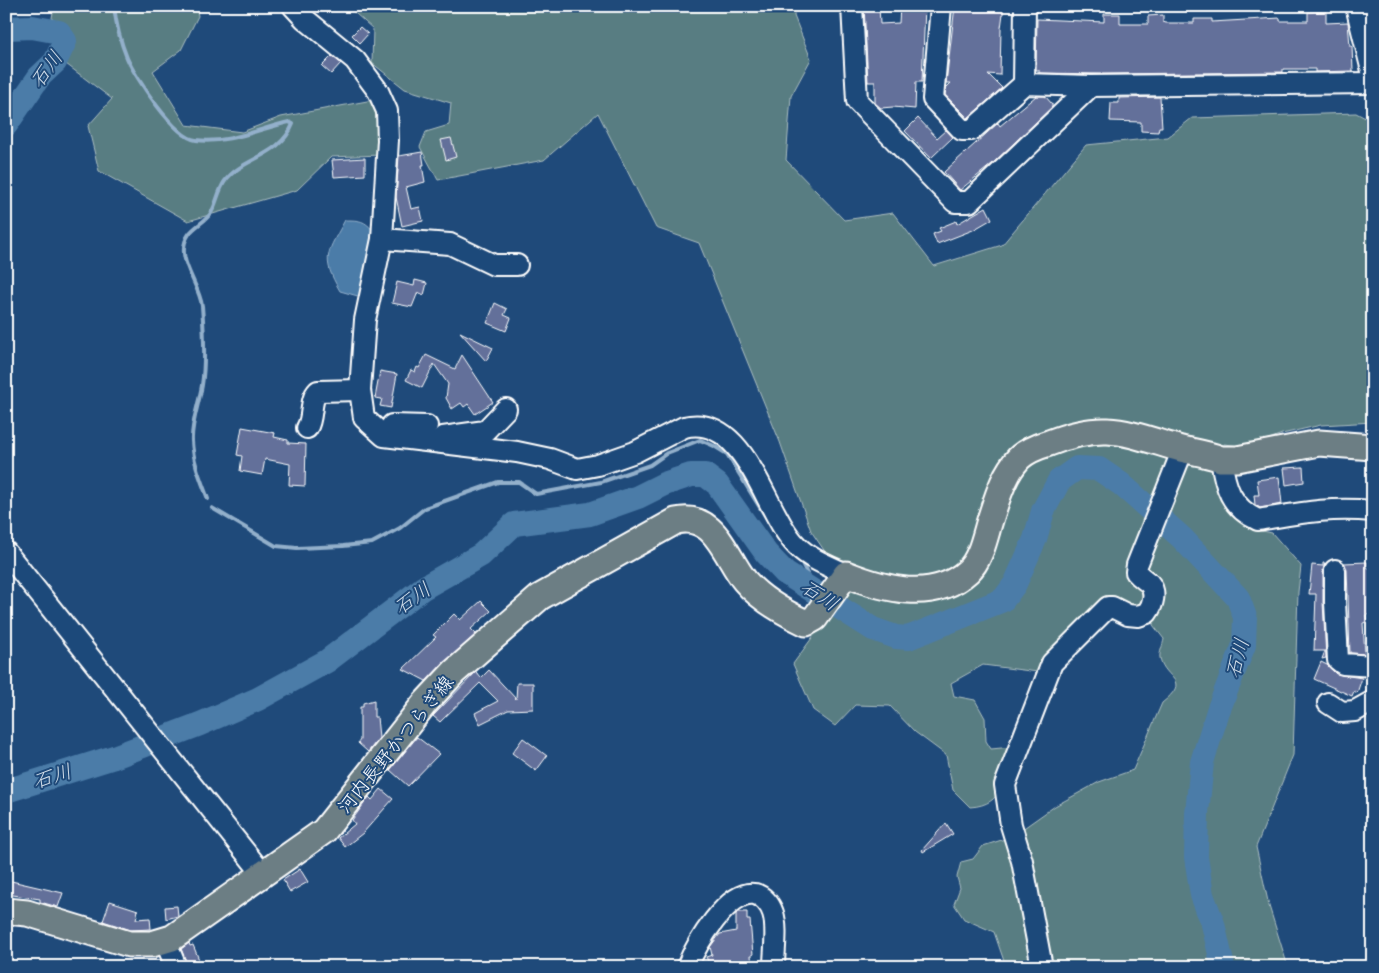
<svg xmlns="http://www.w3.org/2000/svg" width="1379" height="973" font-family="'Patrick Hand','Klee One',sans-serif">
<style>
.green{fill:#587d82;stroke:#acbec0}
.water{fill:#4b7ca8;stroke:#93b0cb}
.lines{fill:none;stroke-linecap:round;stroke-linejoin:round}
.stream{stroke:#93b0cb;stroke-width:4}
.river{stroke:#4b7ca8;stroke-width:24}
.building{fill:#646f9a;stroke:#fff}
.minor-casing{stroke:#fff;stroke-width:24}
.major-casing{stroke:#fff;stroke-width:29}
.minor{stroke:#1f4a7a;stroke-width:20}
.major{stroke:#6c7e84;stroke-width:25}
.labels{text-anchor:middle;stroke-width:4;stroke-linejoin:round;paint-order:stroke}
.street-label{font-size:19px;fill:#fff;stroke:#1f4a7a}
.water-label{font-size:20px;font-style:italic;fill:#d2dee9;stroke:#1f4a7a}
</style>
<rect width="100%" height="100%" fill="#1f4a7a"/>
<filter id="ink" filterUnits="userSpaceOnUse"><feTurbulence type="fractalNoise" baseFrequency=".02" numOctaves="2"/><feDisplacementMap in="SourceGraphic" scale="10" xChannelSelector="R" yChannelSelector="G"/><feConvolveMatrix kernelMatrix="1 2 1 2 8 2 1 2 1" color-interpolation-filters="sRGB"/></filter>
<g filter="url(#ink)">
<g class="green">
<path d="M54 6H196L198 16 181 50 153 71 186 125 242 132 281 117 378 99 381 155 331 157 297 190 188 221 99 171 88 126 112 99 66 64 52 18Z"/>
<path d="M347 6H795L794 16 811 59 791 96 786 160 844 220 893 213 934 266 1002 245 1086 145 1168 137 1192 118 1356 113 1373 122V422L1321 425 1282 434 1248 447 1224 444 1215 479 1219 495 1248 528 1272 533 1301 566 1298 592 1293 755 1256 847 1269 906 1288 967H1012L1004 961 994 932 964 919 954 904 960 888 957 877 961 862 973 859 983 846 1011 837 1055 806 1099 782 1133 770 1162 703C1192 679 1165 680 1160 658 1159 653 1163 645 1164 639L1153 625 1154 613 1125 605 1068 636 1038 672 983 665 951 683 954 696 975 700 985 718 986 741 991 749 1012 747C1005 776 1006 805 970 807L953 790 946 755 915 732 890 706 855 705 835 726 813 710 793 664 849 587 811 531 780 442 699 243 656 228 598 113 544 160 438 180 420 147 426 132 449 125 451 103 405 89 372 63 373 29Z"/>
</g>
<path class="water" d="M345 220C359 220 365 220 374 232L365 298 340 291C320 257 328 252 345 220Z"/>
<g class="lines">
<g class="stream">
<path d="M114 6C116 24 120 41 127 58 135 77 175 138 196 140 229 144 258 129 289 122L293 124C280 157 243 157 225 181 218 191 217 203 211 213 206 221 195 226 189 234 173 257 199 282 202 306 204 331 206 360 202 385 199 404 191 423 192 441 193 462 201 480 208 499"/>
<path d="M212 508 276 546 297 548 343 546 372 543 400 528 425 508 498 482H519L536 494 601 482 650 465 667 453 700 440 714 446 727 454 775 532"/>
<path d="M801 561 816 593"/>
</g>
<g class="river">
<path d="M6 28 32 27 59 32 65 41 55 62 39 77 6 125"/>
<path d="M6 791 114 757 200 724 258 699 327 661 423 588 481 555 514 524 590 514 638 497 664 484 691 475H705L717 484 766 553 785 573 873 629 896 637 908 638 1003 600 1015 584 1035 539 1043 511 1059 481 1077 468 1099 469 1121 484 1182 538 1238 598 1245 617 1244 645 1218 711 1202 762 1197 813 1196 857 1202 895 1213 924 1223 967"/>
</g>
</g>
<g class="building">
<path d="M864 6H879L880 24 899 23 900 6H925L922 82H916L915 109 893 107 881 108 875 103V82H868Z"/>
<path d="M955 6H1004L1001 28 1000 75 988 74 1002 88 968 118 945 95 946 88 951 83H946Z"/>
<path d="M1326 11V23L1348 22 1350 46H1352L1353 71 1315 72V69H1283V72L1104 74 1039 73V70H1036L1037 19 1104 22V14H1120V24H1148V16L1163 15V22L1166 23H1194V19H1212V22L1280 18V21H1308V12Z"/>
<path d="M360 27 368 34 360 43 352 35Z"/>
<path d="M332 56 341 63 331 74 322 66Z"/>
<path d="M1036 96H1045L1052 104V107L992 164 960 190 944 172 998 123 1000 126Z"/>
<path d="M1160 97 1162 127H1159L1158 132 1141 131V122L1110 121 1111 103H1119V98Z"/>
<path d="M918 118 937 138 946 130 953 137 931 158 905 131Z"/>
<path d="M451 138 456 157 446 160 441 140Z"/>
<path d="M422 152 424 165H422L425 182 406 187 411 209 420 207 423 221 402 226 396 197 399 156Z"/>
<path d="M365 158V175L334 177 332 160Z"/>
<path d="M986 207 992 219 973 230 937 244 933 234 941 231 939 228 956 221 957 224Z"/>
<path d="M415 280 427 283 424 295 418 292 412 307 392 303 397 282 414 286Z"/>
<path d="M495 303 507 309 504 315 511 318 506 331 487 323Z"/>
<path d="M460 332 493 348 486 361Z"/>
<path d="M426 355 455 369 462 355 493 402 475 414 468 404 464 407 461 403 452 409 446 398 448 384 434 364 422 388 406 380 411 370 415 372 417 367 419 368Z"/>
<path d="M380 371 397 374 391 408 380 406 382 399 375 398Z"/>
<path d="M242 427 275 433 274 437 288 440V443L306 444 305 486 289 485 290 464 265 459 262 475 240 471 242 456 237 455Z"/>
<path d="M1303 467 1304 482 1286 485 1284 468Z"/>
<path d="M1279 477 1282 504 1260 508 1255 505 1254 495H1259L1257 480Z"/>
<path d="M1367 562V568H1373V614L1366 615 1367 622 1363 623 1365 654 1350 653 1347 570 1344 563Z"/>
<path d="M1323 563H1325L1323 570V602L1326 658 1322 659 1325 651H1314L1316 594H1309L1312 565 1323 566Z"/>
<path d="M481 601 491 611 471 629 476 634 426 681 403 669 436 637 433 635 454 614 460 620Z"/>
<path d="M1321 662 1327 665 1336 674 1362 678 1357 693 1354 691 1352 696 1314 679Z"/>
<path d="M489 670 516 699 517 683H533V709L508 710 480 724 475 713 498 701 480 683 440 722 433 716 476 672 481 678Z"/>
<path d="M374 700V717H377L379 738 368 752 358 743 360 740V707H363V703Z"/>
<path d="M417 737 439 754 408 786 390 770Z"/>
<path d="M523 738 547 756 536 771 512 753Z"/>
<path d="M381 789 393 799 363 833 345 847 338 838 355 824 352 820 369 797 372 800Z"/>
<path d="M946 823 953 834 923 852 922 850Z"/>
<path d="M300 869 308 882 290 892 283 880Z"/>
<path d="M7 880 63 893 58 907 40 902V899L6 894Z"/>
<path d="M110 901 138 910 136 919 150 918 151 929 131 930 103 921Z"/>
<path d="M177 906 178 916 166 919 165 907Z"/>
<path d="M739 912H747V920H750L753 955H751L752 967H711L706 957 712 955 710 947 720 934 736 931V914Z"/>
<path d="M189 943 190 946 193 945 202 967H188L181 949Z"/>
</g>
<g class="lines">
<g class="minor-casing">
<g id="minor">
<path d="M293 6 305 19 355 60 378 91 387 111 388 140 382 239 365 320 360 390 364 418 384 436 517 452 550 459 577 469 598 465 635 452 684 427C746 412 764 513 797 546 810 559 829 566 846 574"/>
<path d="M852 6 857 101 955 202H969L1091 86"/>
<path d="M941 6 933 99 962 130H972L1024 84 1091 86 1373 83"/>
<path d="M1356 6 1373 75"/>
<path d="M1024 84 1025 6"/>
<path d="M382 239 450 244 494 265H517"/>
<path d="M392 425 427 426"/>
<path d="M307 428C314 417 309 400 318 391L360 390"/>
<path d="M443 437 485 431 506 409"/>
<path d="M1221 459C1225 486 1230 507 1258 520 1301 513 1328 507 1373 511"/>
<path d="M6 552 262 873"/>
<path d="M1335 570V602L1338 660 1343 664 1373 666"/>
<path d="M1328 703 1342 712 1355 711 1373 701"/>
<path d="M165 940 176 967"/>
<path d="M687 967C696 945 728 889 755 894 763 896 770 904 773 913 778 929 774 950 774 967"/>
<path d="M1042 967 1022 861 1011 825 1005 785 1052 663 1108 607H1112L1128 615 1138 616 1147 613C1153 605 1157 592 1149 583 1144 579 1140 577 1136 572L1137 565 1183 449"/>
</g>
</g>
<g class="major-casing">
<path id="major" d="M6 911 27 913 129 944H152L172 938 324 831 425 703 454 672 540 597 676 521C715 512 725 556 745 581 760 599 785 613 806 623L815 618 846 574C884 589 933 603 968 571 981 559 985 536 990 520 997 499 1003 475 1019 458 1026 451 1039 446 1049 443 1106 421 1125 433 1181 449 1194 452 1208 454 1221 459H1237L1319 443 1373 447"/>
</g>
<use href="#minor" class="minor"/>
<use href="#major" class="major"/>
</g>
</g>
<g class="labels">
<g class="street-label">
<text transform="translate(395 744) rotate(-51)" y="7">河内長野かつらぎ線</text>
</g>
<g class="water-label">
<text transform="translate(46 69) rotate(-54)" y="7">石川</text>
<text transform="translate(820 595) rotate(33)" y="7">石川</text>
<text transform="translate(412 598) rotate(-35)" y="7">石川</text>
<text transform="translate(1237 658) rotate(-75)" y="7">石川</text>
<text transform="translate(52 776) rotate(-18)" y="7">石川</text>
</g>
</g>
<rect width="1379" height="973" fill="none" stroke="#1f4a7a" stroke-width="25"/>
<rect x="12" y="12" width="1354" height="948" fill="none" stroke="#fff" stroke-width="2" filter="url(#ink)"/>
</svg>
